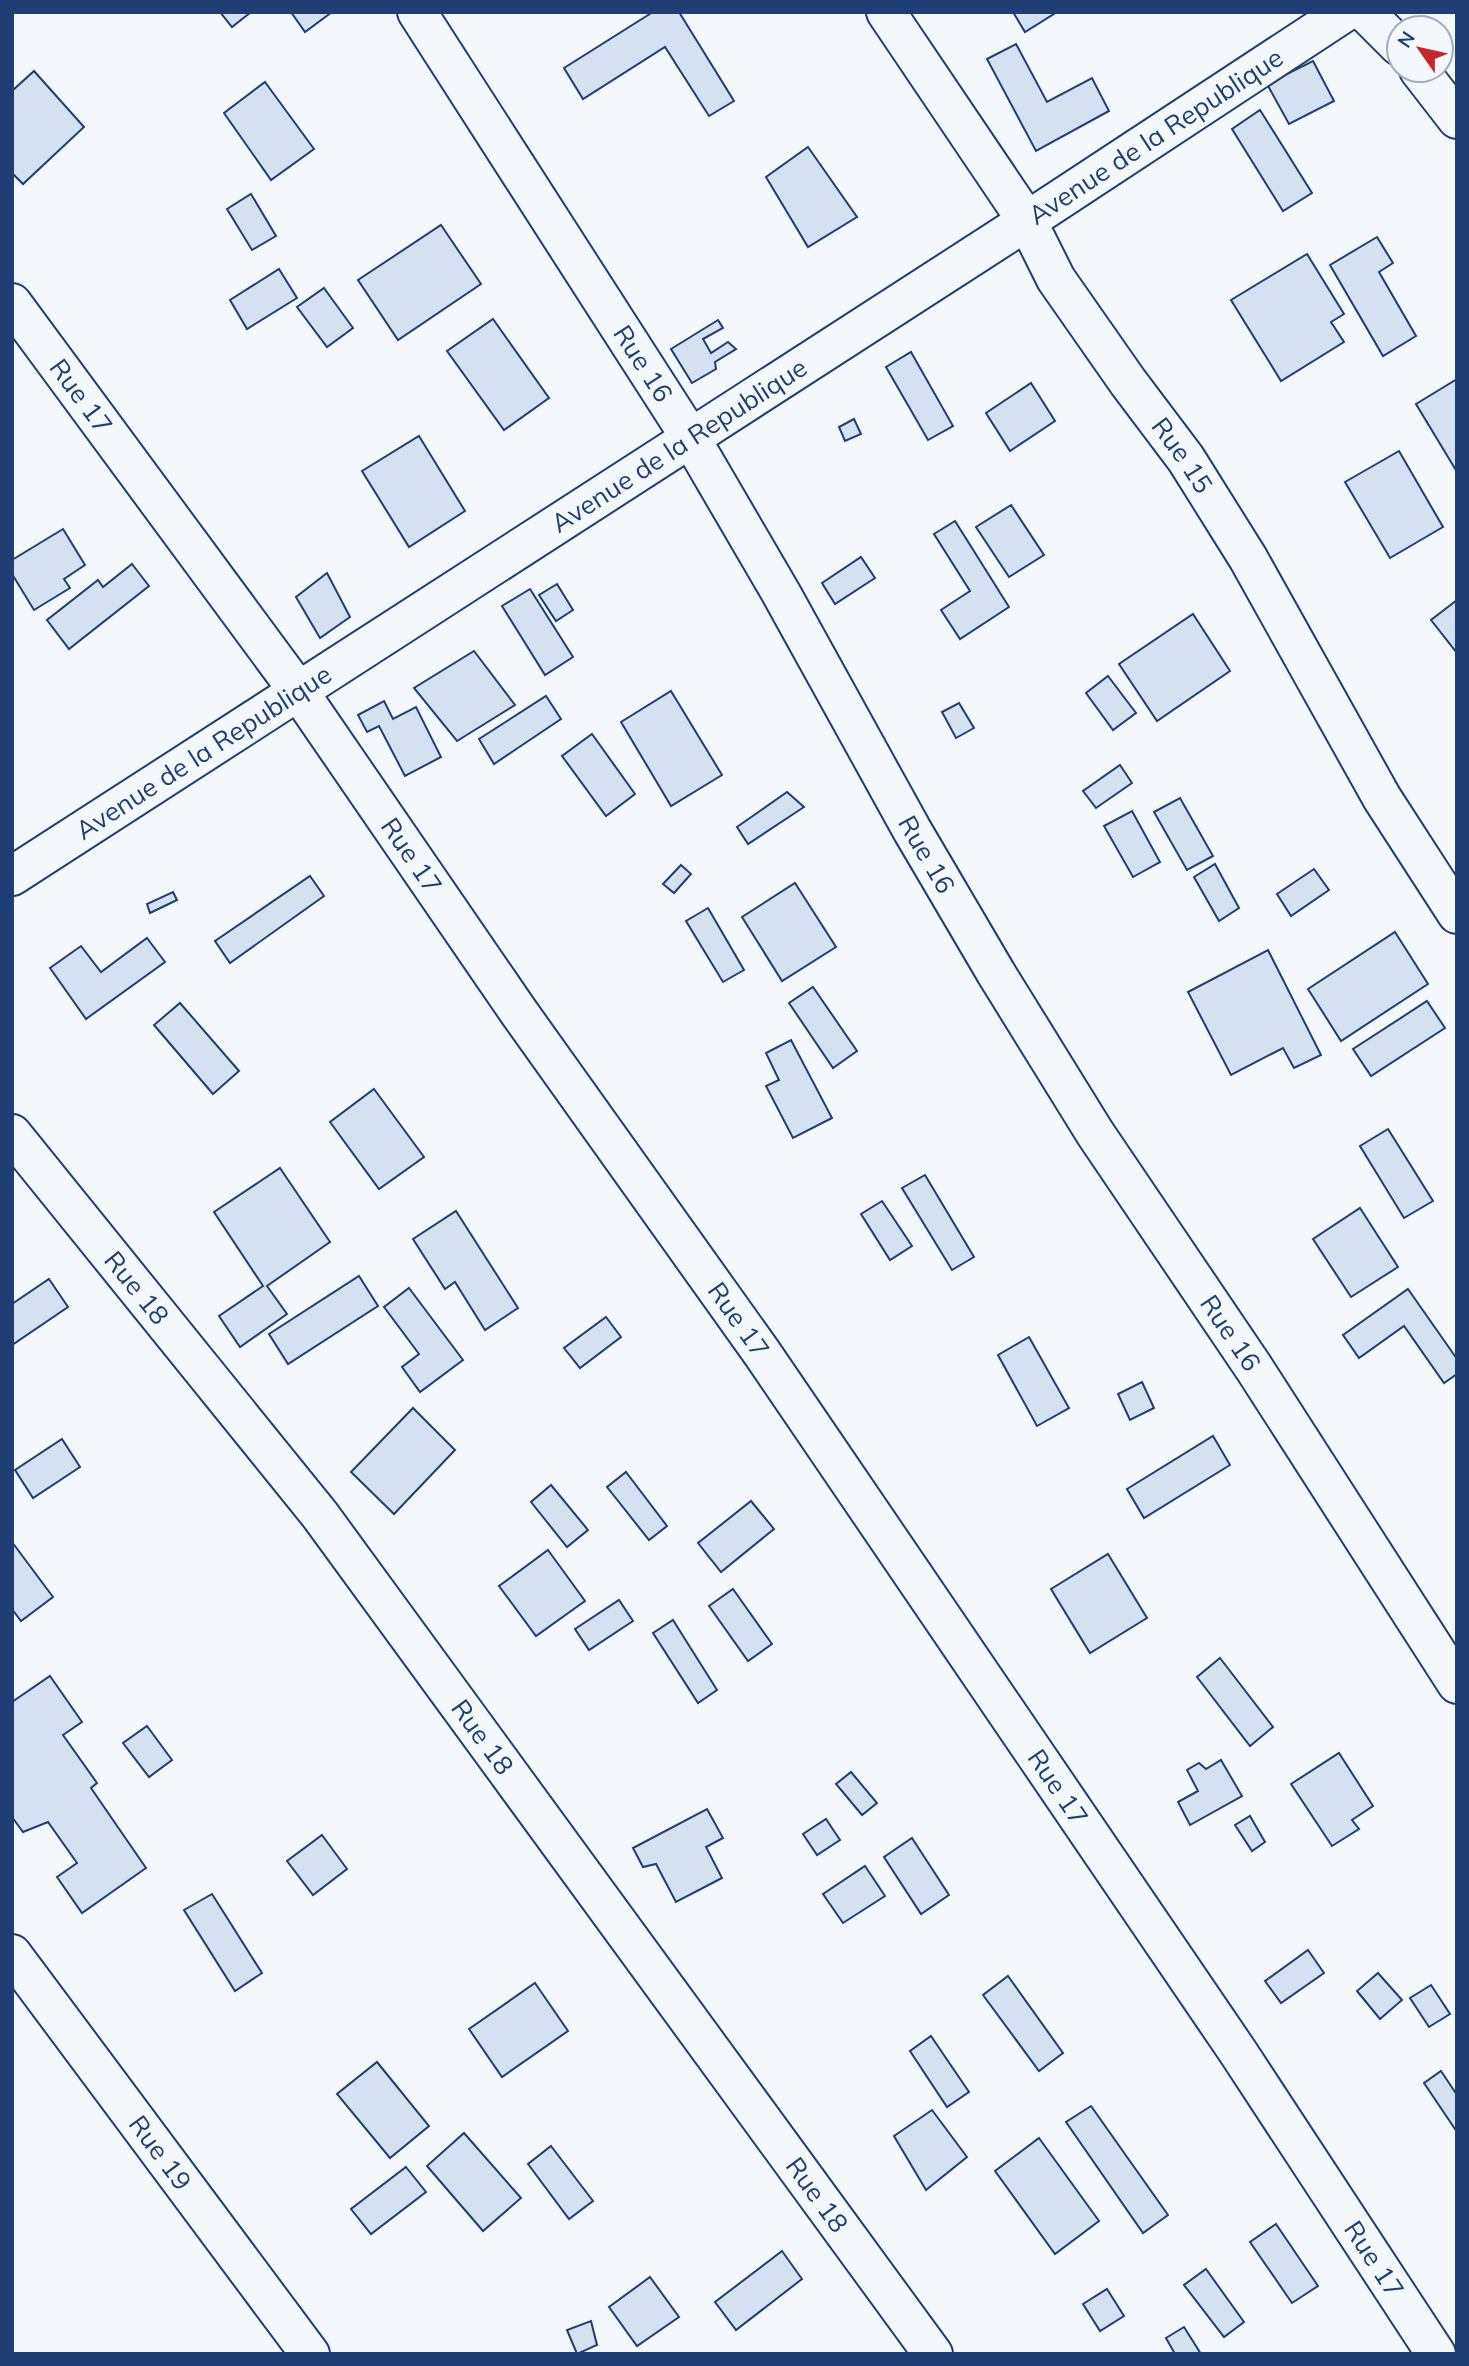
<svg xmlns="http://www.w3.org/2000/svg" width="1469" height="2366" font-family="Mulish,sans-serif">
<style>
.building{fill:#d5e0f0;stroke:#1d3f73;stroke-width:2}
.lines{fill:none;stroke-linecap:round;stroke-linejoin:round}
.minor-casing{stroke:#1d3f73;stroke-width:42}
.minor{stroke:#f4f7fb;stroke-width:38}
.labels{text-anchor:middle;stroke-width:5;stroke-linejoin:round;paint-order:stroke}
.street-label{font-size:26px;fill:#1d3f73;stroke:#f4f7fb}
</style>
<rect width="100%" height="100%" fill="#f4f7fb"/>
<g class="building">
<path d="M220 12H251L232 27Z"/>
<path d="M291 12H332L305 32Z"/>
<path d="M653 12H679L734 101 709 116 665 47 583 99 564 68Z"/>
<path d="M1013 12H1057L1025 32Z"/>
<path d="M1016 44 1047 102 1092 78 1109 111 1036 151 987 59Z"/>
<path d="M1313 61 1334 101 1289 124 1267 84Z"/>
<path d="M34 71 84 127 23 184 12 173V91Z"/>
<path d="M265 82 314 149 271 180 224 113Z"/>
<path d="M1260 110 1312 193 1283 211 1232 129Z"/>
<path d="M808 147 857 217 808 247 766 177Z"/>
<path d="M251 194 276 236 252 250 227 209Z"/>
<path d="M441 225 481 284 398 340 358 280Z"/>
<path d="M1377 237 1393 263 1379 272 1416 336 1383 356 1330 265Z"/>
<path d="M1307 254 1344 314 1331 322 1344 342 1281 381 1231 300Z"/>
<path d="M279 269 297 298 247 329 230 300Z"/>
<path d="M324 288 353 328 327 347 297 307Z"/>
<path d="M493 319 549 398 504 430 447 351Z"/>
<path d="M718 320 723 328 703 339 711 353 728 342 736 349 715 362 716 369 692 383 671 349Z"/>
<path d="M911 352 953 426 928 440 886 367Z"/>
<path d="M1457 379V472L1416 404Z"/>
<path d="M1031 383 1055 421 1010 451 986 413Z"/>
<path d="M854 419 861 434 845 441 839 427Z"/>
<path d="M419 436 465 511 409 547 362 471Z"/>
<path d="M1399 451 1443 527 1390 558 1345 482Z"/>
<path d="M1011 505 1044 555 1009 577 976 527Z"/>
<path d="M955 521 1009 607 960 639 941 610 970 591 934 534Z"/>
<path d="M63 529 85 565 64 579 70 588 34 610 12 574V560Z"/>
<path d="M861 557 875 578 835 604 822 583Z"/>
<path d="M132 564 149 586 69 649 47 620 98 580 103 587Z"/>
<path d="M327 573 350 617 320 638 296 597Z"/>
<path d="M557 584 573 610 556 621 539 595Z"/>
<path d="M530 589 573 657 545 675 502 606Z"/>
<path d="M1457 600V653L1431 620Z"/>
<path d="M1193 614 1230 671 1157 721 1119 664Z"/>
<path d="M474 651 515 705 457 741 414 688Z"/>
<path d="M1108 676 1136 713 1113 730 1086 693Z"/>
<path d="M671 691 722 775 671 806 621 722Z"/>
<path d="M546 696 561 719 494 764 479 739Z"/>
<path d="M384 701 393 719 416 707 441 757 405 776 379 726 367 732 358 715Z"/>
<path d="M959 703 974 728 956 738 942 712Z"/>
<path d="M592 734 635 794 606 816 562 756Z"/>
<path d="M1120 765 1132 783 1096 808 1083 791Z"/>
<path d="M787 792 804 807 748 844 737 827Z"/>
<path d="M1180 798 1213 856 1187 870 1154 812Z"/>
<path d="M1132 811 1160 862 1133 877 1104 826Z"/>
<path d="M1215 864 1239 908 1219 921 1194 877Z"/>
<path d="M681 865 691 874 674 893 663 884Z"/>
<path d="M1314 869 1329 890 1291 916 1277 894Z"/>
<path d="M310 876 324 896 230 963 215 941Z"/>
<path d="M795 883 836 947 782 981 742 917Z"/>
<path d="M173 892 177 900 150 913 147 904Z"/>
<path d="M708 908 744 970 723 982 686 921Z"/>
<path d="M1395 932 1428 984 1341 1041 1308 989Z"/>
<path d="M147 938 165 962 86 1019 50 968 81 946 101 972Z"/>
<path d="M1268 950 1321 1055 1294 1068 1283 1048 1231 1075 1188 992Z"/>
<path d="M813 987 857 1051 833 1068 789 1003Z"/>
<path d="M1427 1001 1445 1028 1371 1076 1353 1049Z"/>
<path d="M180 1003 239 1071 213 1094 154 1025Z"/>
<path d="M791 1040 832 1118 793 1138 766 1086 779 1080 766 1053Z"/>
<path d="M374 1089 424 1157 379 1189 330 1122Z"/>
<path d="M1388 1129 1433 1201 1404 1218 1360 1146Z"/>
<path d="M280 1168 330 1242 267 1286 287 1314 240 1347 219 1316 263 1286 214 1212Z"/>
<path d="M925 1175 974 1257 952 1270 902 1188Z"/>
<path d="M882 1201 912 1246 890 1260 861 1214Z"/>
<path d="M1360 1208 1398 1267 1351 1297 1313 1239Z"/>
<path d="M456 1211 518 1308 485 1330 455 1282 445 1289 413 1239Z"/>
<path d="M359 1276 378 1306 288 1364 269 1334Z"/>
<path d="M49 1279 68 1307 12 1345V1304Z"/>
<path d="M409 1288 463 1360 420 1392 402 1367 419 1354 384 1307Z"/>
<path d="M1408 1289 1457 1359V1374L1444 1383 1404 1326 1359 1358 1343 1335Z"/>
<path d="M606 1317 621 1337 580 1368 564 1348Z"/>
<path d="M1029 1337 1069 1408 1037 1426 998 1355Z"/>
<path d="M1142 1382 1154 1408 1130 1420 1118 1394Z"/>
<path d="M413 1408 455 1450 394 1514 351 1472Z"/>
<path d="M1213 1436 1230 1465 1144 1518 1127 1489Z"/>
<path d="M62 1439 80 1467 33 1498 15 1470Z"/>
<path d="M626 1472 667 1526 649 1540 607 1487Z"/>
<path d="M551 1485 588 1530 567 1547 531 1502Z"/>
<path d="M751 1501 774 1529 721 1572 698 1543Z"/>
<path d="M12 1542 53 1597 21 1621 12 1609Z"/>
<path d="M548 1550 585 1601 536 1636 499 1586Z"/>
<path d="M1108 1554 1147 1618 1090 1653 1051 1589Z"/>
<path d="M733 1589 772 1644 748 1661 709 1606Z"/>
<path d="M619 1600 633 1621 589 1650 575 1629Z"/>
<path d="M673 1620 717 1690 698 1703 653 1633Z"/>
<path d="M1220 1658 1273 1727 1250 1746 1197 1677Z"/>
<path d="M50 1676 82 1722 63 1735 97 1783 91 1788 146 1868 82 1913 57 1877 77 1863 48 1822 23 1832 12 1817V1702Z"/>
<path d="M147 1726 172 1760 149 1777 123 1743Z"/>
<path d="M1339 1753 1373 1806 1352 1820 1359 1829 1332 1846 1291 1784Z"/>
<path d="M1221 1760 1242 1796 1190 1825 1178 1802 1198 1791 1187 1770 1199 1763 1206 1769Z"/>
<path d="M851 1772 877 1803 862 1815 836 1784Z"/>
<path d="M707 1809 723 1838 706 1847 722 1878 676 1902 656 1864 643 1867 633 1848Z"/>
<path d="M1250 1816 1265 1842 1252 1851 1235 1825Z"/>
<path d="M826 1819 840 1840 817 1855 803 1834Z"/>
<path d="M322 1835 347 1869 313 1895 287 1861Z"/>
<path d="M912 1838 949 1895 921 1914 884 1857Z"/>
<path d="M865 1866 885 1896 843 1923 823 1894Z"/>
<path d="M212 1894 262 1973 235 1991 184 1910Z"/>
<path d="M1308 1950 1324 1973 1281 2003 1265 1981Z"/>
<path d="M1378 1973 1402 2000 1380 2019 1357 1991Z"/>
<path d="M1008 1976 1063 2053 1039 2071 983 1995Z"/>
<path d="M535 1983 568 2031 502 2077 469 2029Z"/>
<path d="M1431 1985 1450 2014 1429 2027 1410 1998Z"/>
<path d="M931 2036 969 2092 947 2107 910 2051Z"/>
<path d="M377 2062 429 2126 390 2158 337 2094Z"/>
<path d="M1441 2071 1457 2095V2132L1424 2083Z"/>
<path d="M1091 2106 1168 2215 1143 2233 1066 2122Z"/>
<path d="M932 2110 967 2157 926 2190 894 2136Z"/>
<path d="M464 2133 521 2198 483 2231 427 2166Z"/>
<path d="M1039 2138 1099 2221 1055 2254 995 2171Z"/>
<path d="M551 2146 593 2201 569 2219 528 2164Z"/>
<path d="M406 2167 426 2192 371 2234 351 2209Z"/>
<path d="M1276 2224 1318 2286 1292 2303 1250 2242Z"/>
<path d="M782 2251 802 2279 736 2330 715 2302Z"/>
<path d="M1206 2269 1244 2322 1224 2337 1184 2285Z"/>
<path d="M650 2277 679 2317 637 2346 609 2307Z"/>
<path d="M1107 2289 1124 2316 1100 2331 1083 2304Z"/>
<path d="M591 2321 597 2345 577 2354 567 2330Z"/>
<path d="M1184 2327 1201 2354H1175L1166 2338Z"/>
</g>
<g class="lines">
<g class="minor-casing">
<g id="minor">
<path id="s1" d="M417 12 690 437 781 593 912 830 996 973 1095 1133 1254 1368 1457 1684"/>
<path id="s2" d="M886 12 1027 221 1056 279 1128 382 1186 459 1248 558 1382 798 1457 914"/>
<path d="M1365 12 1399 46"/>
<path d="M1419 70 1457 119"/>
<path id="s3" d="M12 303 299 692 518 1011 762 1353 1238 2052 1436 2354"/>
<path id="s4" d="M12 876 1027 221 1345 12"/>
<path id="s5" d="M12 1134 320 1515 933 2354"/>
<path id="s6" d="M12 1954 310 2354"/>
</g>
</g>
<use href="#minor" class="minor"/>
</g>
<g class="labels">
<g class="street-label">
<text dy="9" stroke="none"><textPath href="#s4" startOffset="1362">Avenue de la Republique</textPath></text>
<text dy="9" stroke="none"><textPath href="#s1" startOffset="418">Rue 16</textPath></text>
<text dy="9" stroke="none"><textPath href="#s3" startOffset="116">Rue 17</textPath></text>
<text dy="9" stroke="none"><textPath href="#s4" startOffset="794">Avenue de la Republique</textPath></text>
<text dy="9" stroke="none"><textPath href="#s2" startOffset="534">Rue 15</textPath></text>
<text dy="9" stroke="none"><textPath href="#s4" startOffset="228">Avenue de la Republique</textPath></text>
<text dy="9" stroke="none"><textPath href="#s1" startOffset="985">Rue 16</textPath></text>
<text dy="9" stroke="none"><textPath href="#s3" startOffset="682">Rue 17</textPath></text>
<text dy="9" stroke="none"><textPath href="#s5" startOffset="198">Rue 18</textPath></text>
<text dy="9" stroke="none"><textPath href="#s3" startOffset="1250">Rue 17</textPath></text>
<text dy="9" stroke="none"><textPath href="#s1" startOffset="1552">Rue 16</textPath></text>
<text dy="9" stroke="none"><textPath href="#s5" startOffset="765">Rue 18</textPath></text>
<text dy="9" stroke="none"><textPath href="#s3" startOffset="1816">Rue 17</textPath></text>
<text dy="9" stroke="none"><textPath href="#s6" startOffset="248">Rue 19</textPath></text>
<text dy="9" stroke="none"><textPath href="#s5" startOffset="1332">Rue 18</textPath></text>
<text dy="9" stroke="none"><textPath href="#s3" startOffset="2384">Rue 17</textPath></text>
</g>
</g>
<rect width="1469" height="2366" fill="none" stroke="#1d3f73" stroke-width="28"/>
<g transform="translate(1420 49) rotate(304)"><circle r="33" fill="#f4f7fb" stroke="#9eadc5" stroke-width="2"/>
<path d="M0-5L12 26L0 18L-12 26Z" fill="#c62828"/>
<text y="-10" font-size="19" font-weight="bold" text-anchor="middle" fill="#1d3f73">N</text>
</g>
</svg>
